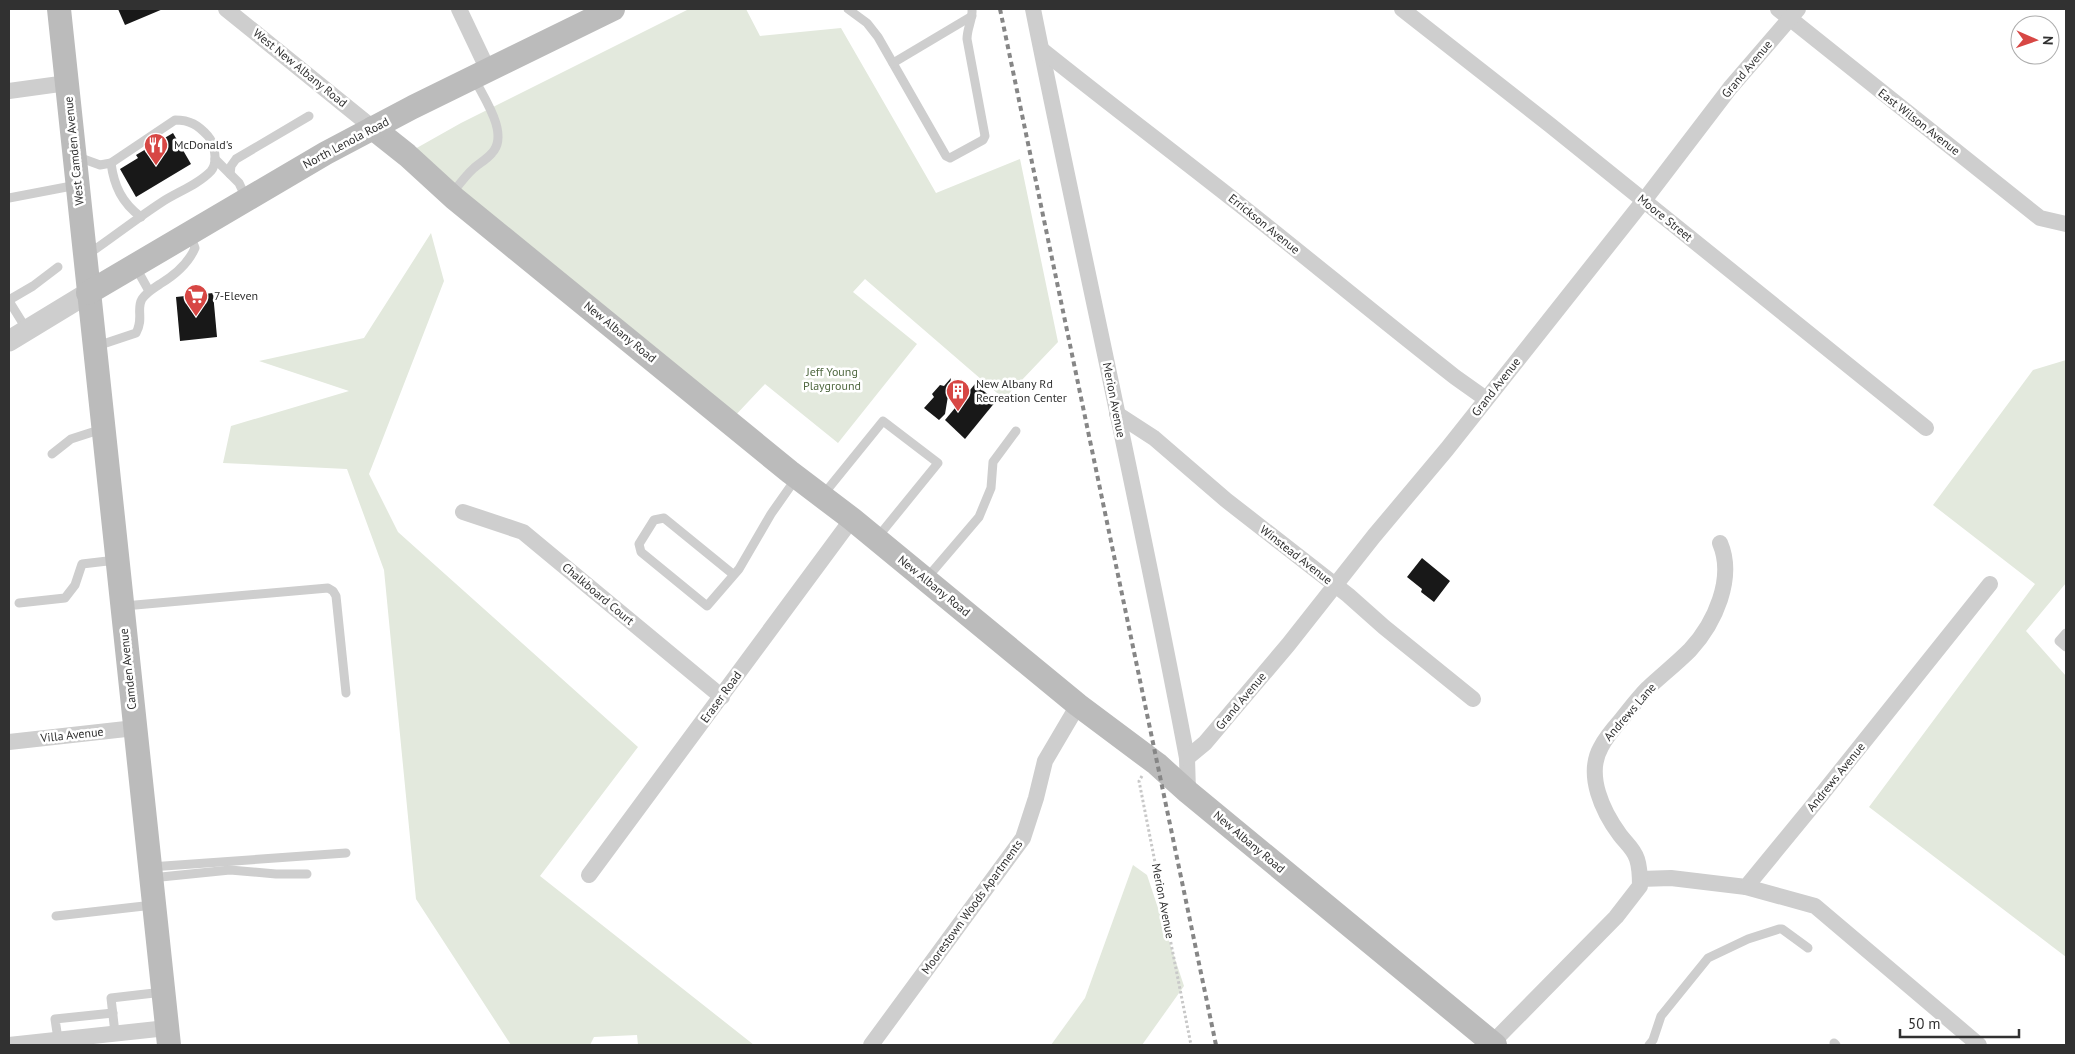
<svg xmlns="http://www.w3.org/2000/svg" width="2075" height="1054" font-family="'PT Sans',sans-serif">
<style>
.green{fill:#e3e9dd}
.building{fill:#181818}
.lines{fill:none;stroke-linecap:round;stroke-linejoin:round}
.path{stroke:#c8c8c8;stroke-width:3;stroke-dasharray:2.5 2.5;stroke-linecap:butt}
.service{stroke:#cecece;stroke-width:9}
.minor{stroke:#cecece;stroke-width:16}
.tertiary{stroke:#cecece;stroke-width:21}
.secondary{stroke:#bbb;stroke-width:24}
.rail{stroke:#868686;stroke-width:4;stroke-dasharray:5 4;stroke-linecap:butt}
.labels{text-anchor:middle;stroke-width:5;stroke-linejoin:round;paint-order:stroke}
.street-label{font-size:12px;fill:#313131;stroke:#fff}
.poi-label{font-size:12px;fill:#313131;stroke:#fff;text-anchor:start}
.park-label{font-size:12px;fill:#506941;stroke:#fff}
</style>
<rect width="100%" height="100%" fill="#fff"/>
<g class="green">
<path d="M689 9H746L760 36 841 28 936 193 1020 159 1058 342 1004 399 865 279 853 292 917 344 838 443 765 384 732 419 406 154 461 123Z"/>
<path d="M431 233 444 281 369 474 398 532 638 747 540 876 754 1045H638L637 1035 594 1037 590 1045H511L416 899 384 570 347 469 223 463 231 426 349 391 259 361 364 338Z"/>
<path d="M2066 360V583L2026 631 2066 676V957L1869 807 2035 584 1933 505 2033 370Z"/>
<path d="M1133 865 1147 875 1184 986 1142 1045H1051L1085 998Z"/>
</g>
<g class="building">
<path d="M118 9H163L125 25Z"/>
<path d="M173 133 191 164 136 197 120 169 138 158 136 155Z"/>
<path d="M213 293 217 337 180 341 176 297Z"/>
<path d="M951 378 945 414 939 420 924 408 934 397 932 394 940 385 944 386Z"/>
<path d="M975 384 996 401 965 439 945 420Z"/>
<path d="M1422 558 1450 581 1434 602 1421 592 1422 589 1407 577Z"/>
</g>
<g class="lines">
<path class="path" d="M1142 776 1139 781 1191 1045"/>
<g class="service">
<path d="M848 9 867 23 878 37 946 156 950 158 983 140 985 136 967 39C967 28 973 19 972 9"/>
<path d="M893 63 972 16"/>
<path d="M78 157 100 165 111 163 175 120C190 120 198 125 208 136 215 144 218 163 211 171 198 185 177 192 162 202 136 219 112 238 87 255"/>
<path d="M215 159 239 183 247 200"/>
<path d="M111 163C114 186 122 203 141 217"/>
<path d="M230 174 231 166 236 159 309 116"/>
<path d="M451 195C458 186 465 176 474 168 480 163 487 159 492 153 510 134 483 97 474 78"/>
<path d="M9 198 77 185"/>
<path d="M135 266 149 291"/>
<path d="M9 300 33 286 58 267"/>
<path d="M9 301 27 330"/>
<path d="M97 346 136 333C144 319 136 309 142 299 147 292 153 289 160 284 175 275 188 264 195 248L190 234"/>
<path d="M52 454 71 439 102 429"/>
<path d="M823 495 883 421 938 463 877 538"/>
<path d="M734 575 664 518 654 520 639 544 641 552 707 606 739 569 771 514 797 477"/>
<path d="M926 579 979 517 991 488 993 462 1016 431"/>
<path d="M19 603 65 598 75 585 82 564 116 560"/>
<path d="M124 606 328 588 333 591 336 596 346 693"/>
<path d="M2066 633 2059 641 2066 647"/>
<path d="M150 867 346 853"/>
<path d="M151 878 230 870 276 874H307"/>
<path d="M56 916 153 905"/>
<path d="M115 1033 111 998 163 992"/>
<path d="M58 1039 55 1019 113 1013"/>
<path d="M1834 1043 1836 1045"/>
<path d="M1649 1045 1653 1040 1661 1016 1708 958 1748 939 1779 929H1782L1808 948"/>
</g>
<g class="minor">
<path d="M226 9 373 128"/>
<path d="M459 9 488 70"/>
<path d="M1033 9C1083 259 1140 507 1187 758L1188 792"/>
<path d="M1402 9 1550 125 1926 428"/>
<path d="M1778 9 2040 218 2066 224"/>
<path d="M1042 50C1107 102 1173 152 1239 204 1311 261 1382 320 1455 377L1486 399"/>
<path d="M9 91 67 83"/>
<path d="M1117 414 1154 438 1226 500 1348 595 1384 627 1473 699"/>
<path d="M463 512 523 532 722 697"/>
<path d="M9 742 135 728"/>
<path d="M1187 758 1205 743 1288 645 1374 536 1447 449 1649 194 1730 88 1798 9"/>
<path d="M589 875 852 519"/>
<path d="M1640 879 1671 878 1746 887 1810 809 1990 584"/>
<path d="M1746 887 1815 906 1979 1045"/>
<path d="M1492 1043 1616 917 1640 886C1640 877 1640 868 1637 859 1634 849 1626 843 1620 835 1603 812 1585 775 1601 747 1606 737 1614 728 1621 720 1630 709 1638 698 1648 688 1662 675 1677 663 1690 650 1715 623 1735 578 1720 543"/>
<path d="M9 1045 167 1028"/>
<path d="M871 1045 1023 838 1036 798 1045 761 1078 705"/>
</g>
<path class="tertiary" d="M9 341 88 293"/>
<g class="secondary">
<path d="M59 9 169 1045"/>
<path d="M373 128 407 155 454 198 790 472 852 519 1078 705 1157 764 1188 792 1495 1045"/>
<path d="M88 293 326 153 413 107 613 9"/>
</g>
<path class="rail" d="M1000 9 1216 1045"/>
</g>
<defs>
<g id="restaurant-pin" transform="scale(1.25)"><path d="M0 17L-7.5 6A9.5 9.5 0 1 1 7.5 6Z" fill="#d74744" stroke="#fff"/><path d="M-5-6h1v4h1v-4h1v4h1v-4h1v5L-1.5 .5V6h-2V.5L-5-1ZM5-6V6H3V1.5H1.5Q1.5-4 5-6Z" fill="#fff"/></g>
<g id="supermarket-pin" transform="scale(1.25)"><path d="M0 17L-7.5 6A9.5 9.5 0 1 1 7.5 6Z" fill="#d74744" stroke="#fff"/><path d="M-6-5.5h2.5l.6 2H6L4.5 2H-2.5L-4.4-4H-6ZM-1.5 3.2a1.3 1.3 0 1 0 .1 0ZM3 3.2a1.3 1.3 0 1 0 .1 0Z" fill="#fff"/></g>
<g id="building-pin" transform="scale(1.25)"><path d="M0 17L-7.5 6A9.5 9.5 0 1 1 7.5 6Z" fill="#d74744" stroke="#fff"/><path d="M-4-6H4V6H1V3H-1V6H-4ZM-2.5-4.3h1.7v1.8h-1.7ZM.8-4.3h1.7v1.8H.8ZM-2.5-1h1.7V.8h-1.7ZM.8-1h1.7V.8H.8Z" fill="#fff"/></g>
</defs>
<g fill-rule="evenodd">
<use href="#restaurant-pin" x="156" y="145"/>
<use href="#supermarket-pin" x="196" y="296"/>
<use href="#building-pin" x="958" y="391"/>
</g>
<g class="labels">
<g class="street-label">
<text transform="translate(300 68) rotate(39)" y="4">West New Albany Road</text>
<text transform="translate(1747 69) rotate(-50)" y="4">Grand Avenue</text>
<text transform="translate(1919 122) rotate(38)" y="4">East Wilson Avenue</text>
<text transform="translate(346 143) rotate(-28)" y="4">North Lenola Road</text>
<text transform="translate(74 151) rotate(-96)" y="4">West Camden Avenue</text>
<text transform="translate(1665 218) rotate(39)" y="4">Moore Street</text>
<text transform="translate(1264 224) rotate(39)" y="4">Errickson Avenue</text>
<text transform="translate(620 332) rotate(39)" y="4">New Albany Road</text>
<text transform="translate(1496 387) rotate(-52)" y="4">Grand Avenue</text>
<text transform="translate(1114 400) rotate(79)" y="4">Merion Avenue</text>
<text transform="translate(1296 555) rotate(38)" y="4">Winstead Avenue</text>
<text transform="translate(934 586) rotate(39)" y="4">New Albany Road</text>
<text transform="translate(598 594) rotate(40)" y="4">Chalkboard Court</text>
<text transform="translate(128 669) rotate(-96)" y="4">Camden Avenue</text>
<text transform="translate(721 697) rotate(-54)" y="4">Eraser Road</text>
<text transform="translate(1241 701) rotate(-50)" y="4">Grand Avenue</text>
<text transform="translate(1630 712) rotate(-49)" y="4">Andrews Lane</text>
<text transform="translate(72 735) rotate(-6)" y="4">Villa Avenue</text>
<text transform="translate(1836 777) rotate(-51)" y="4">Andrews Avenue</text>
<text transform="translate(1249 842) rotate(40)" y="4">New Albany Road</text>
<text transform="translate(1163 901) rotate(79)" y="4">Merion Avenue</text>
<text transform="translate(972 907) rotate(-54)" y="4">Moorestown Woods Apartments</text>
</g>
<g class="poi-label">
<text x="174" y="149">McDonald's</text>
<text x="214" y="300">7-Eleven</text>
<text x="976" y="388">New Albany Rd<tspan x="976" dy="14">Recreation Center</tspan></text>
</g>
<g class="park-label">
<text x="832" y="376">Jeff Young<tspan x="832" dy="14">Playground</tspan></text>
</g>
</g>
<rect width="2075" height="1054" fill="none" stroke="#313131" stroke-width="20"/>
<g transform="translate(2035 40) rotate(92)"><circle r="24" fill="#ffffff" stroke="#adadad"/>
<path d="M0-4L9 19L0 12L-9 19Z" fill="#d74744"/>
<text y="-8" font-size="14" font-weight="bold" text-anchor="middle" fill="#313131">N</text>
</g>
<path d="M1900 1029v8h119v-8" fill="none" stroke="#313131" stroke-width="2.5"/>
<text x="1908" y="1029" font-size="15" fill="#313131" stroke="#ffffff" stroke-width="4" paint-order="stroke">50 m</text>
</svg>
